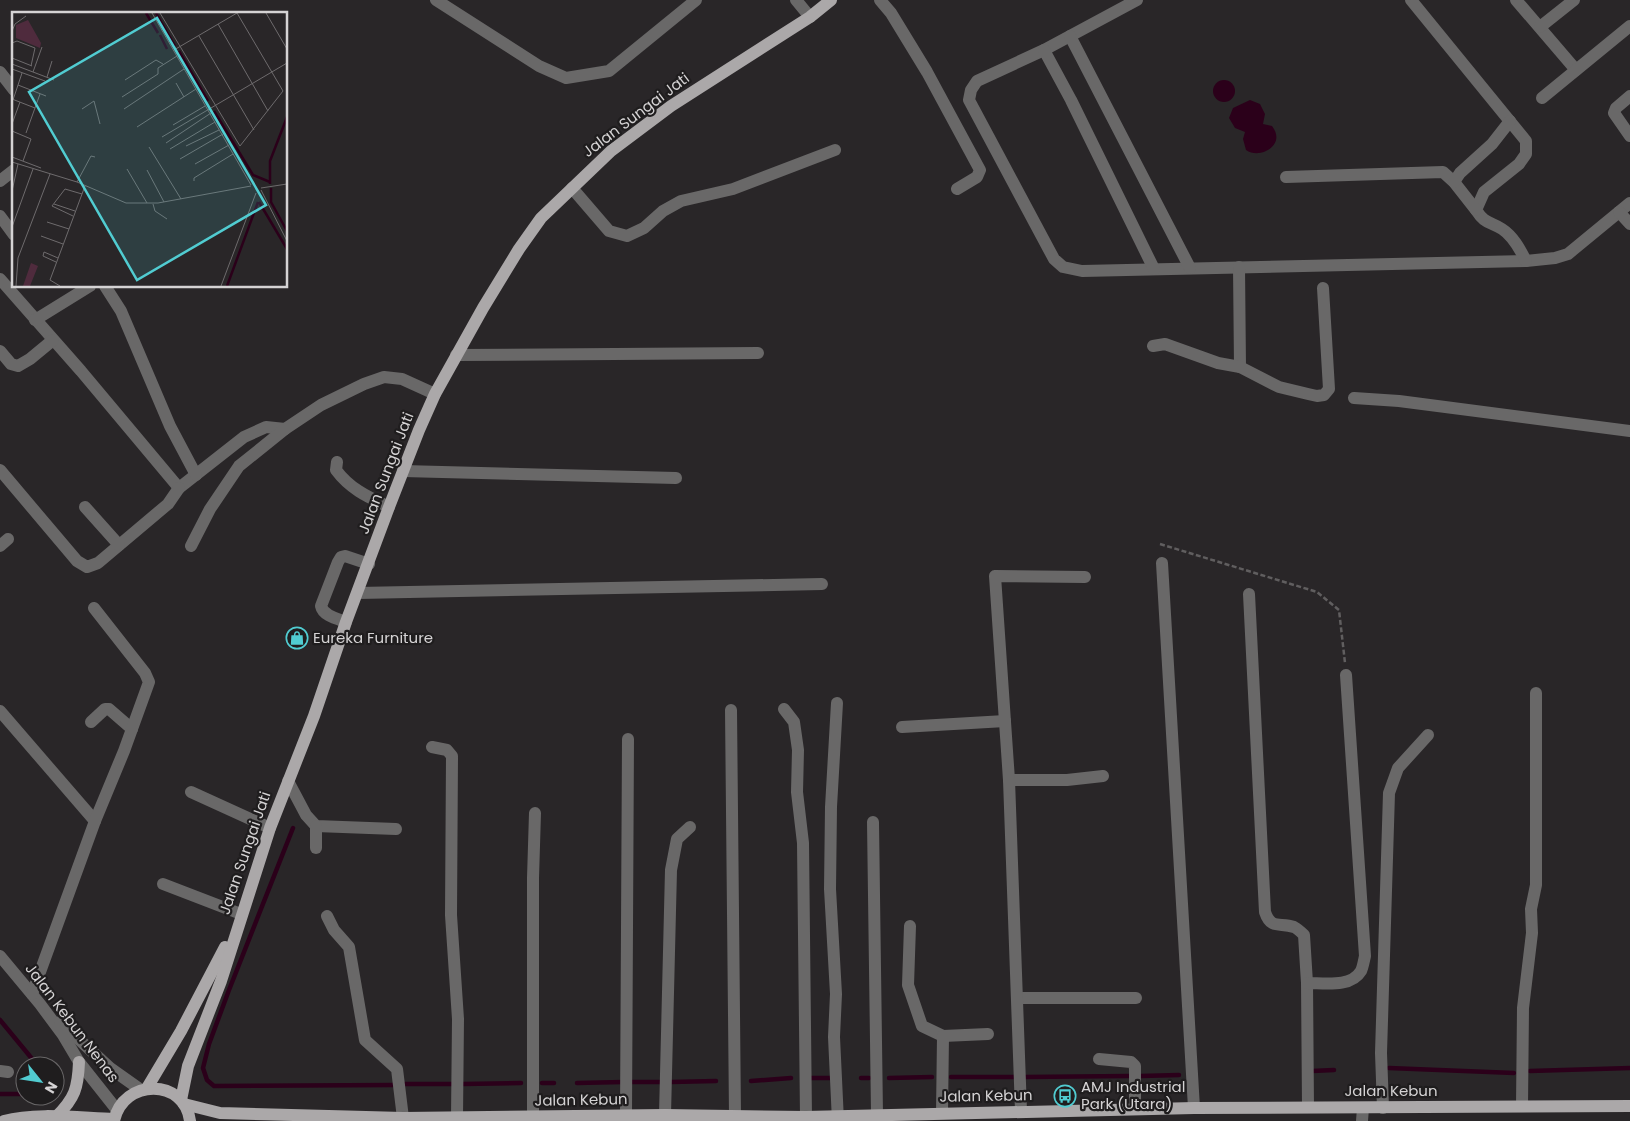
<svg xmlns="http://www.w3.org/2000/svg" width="1630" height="1121" font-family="Poppins,sans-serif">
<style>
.water{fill:#2b001a}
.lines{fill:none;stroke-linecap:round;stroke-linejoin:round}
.stream{stroke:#2b001a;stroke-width:4.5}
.path{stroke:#605e5f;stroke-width:2.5;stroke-dasharray:5 2.5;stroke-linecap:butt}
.minor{stroke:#696868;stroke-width:12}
.major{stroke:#aba8a9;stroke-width:12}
.labels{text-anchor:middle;stroke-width:4.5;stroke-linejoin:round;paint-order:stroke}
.street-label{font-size:15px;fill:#d5d3d4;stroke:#1f1d1e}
.poi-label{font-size:15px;fill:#d5d3d4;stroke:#1f1d1e;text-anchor:start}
.inset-river{fill:none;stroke:#2b001a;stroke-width:2.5}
.inset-road{fill:none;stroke:#6e6b6d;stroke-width:1}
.view{fill:#51ccd1;fill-opacity:0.15;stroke:#51ccd1;stroke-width:2.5}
.inset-edge{fill:none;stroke:#d5d3d4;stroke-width:2.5}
</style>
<rect width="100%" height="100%" fill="#292628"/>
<g class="water">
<circle cx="1224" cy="91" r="11"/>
<path d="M1250 100 1260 104 1265 114 1263 124 1272 126C1287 145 1260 160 1246 150L1243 139 1245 132 1235 128 1229 118 1233 108Z"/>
</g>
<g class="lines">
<g class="stream">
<path d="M293 828 229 990 209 1044 203 1068 207 1080 214 1086 394 1085"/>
<path d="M0 1020 38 1066"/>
<path d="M1389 1068 1514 1073"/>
<path d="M1312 1071 1334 1070"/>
<path d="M1530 1071 1630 1068"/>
<path d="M1141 1076 1179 1075"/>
<path d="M951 1077H1016"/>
<path d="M1025 1077 1129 1076"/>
<path d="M811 1078H831"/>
<path d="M861 1078H869"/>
<path d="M889 1078 932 1077"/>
<path d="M751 1081 791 1078"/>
<path d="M631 1082H661"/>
<path d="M671 1082 716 1081"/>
<path d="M542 1083H554"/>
<path d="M577 1083 623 1082"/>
<path d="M405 1084H454"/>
<path d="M463 1084 521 1083"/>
<path d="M55 1086 57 1089 55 1090"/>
<path d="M0 1094H25"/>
</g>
<path class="path" d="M1160 544 1317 592 1339 610 1345 663"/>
<g class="minor">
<path d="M436 0 539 66 566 78 609 71 696 0"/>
<path d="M796 0 810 17"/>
<path d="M880 0 891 13 927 72 980 170 977 177 957 189"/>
<path d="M1137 0 1044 50 977 81 971 90 969 100 1054 259 1063 267 1082 271 1526 261 1555 258 1568 254 1630 203"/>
<path d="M1411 0 1526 141V154L1519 164 1484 192 1476 210C1485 224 1489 221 1502 229 1513 236 1520 249 1526 261"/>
<path d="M1516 0 1576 70"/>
<path d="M1540 27 1574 0"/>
<path d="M1070 36 1190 268"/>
<path d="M1044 50 1071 100 1154 269"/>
<path d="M0 72 14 90"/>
<path d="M1630 96 1616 108 1614 113 1630 136"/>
<path d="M1542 98 1630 26"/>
<path d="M1286 177 1443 172 1454 182 1476 210"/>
<path d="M0 181 14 170"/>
<path d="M1454 182 1460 173 1492 144 1510 121"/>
<path d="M572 188 609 231 627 236 644 228 663 211 681 201 733 189 835 150"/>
<path d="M1619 212 1630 224"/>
<path d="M0 216 14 235"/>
<path d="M1239 267 1240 367"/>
<path d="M0 279 81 371 179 488 244 437 266 427 285 429"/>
<path d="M105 286 121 311 170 426 196 475"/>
<path d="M35 320 90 286"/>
<path d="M1153 346 1165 344 1218 363 1240 367 1279 387 1308 394 1317 396 1324 395 1329 389 1323 288"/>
<path d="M0 351 11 364 18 366 30 359 53 340"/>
<path d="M456 355 758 353"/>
<path d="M1354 398 1399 401 1630 431"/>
<path d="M337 462 336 470C350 489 368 497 389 507"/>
<path d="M0 470 77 561 87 567 98 563 168 504 179 488"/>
<path d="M403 471 676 478"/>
<path d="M85 507 119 545"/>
<path d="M0 546 8 539"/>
<path d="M191 546 210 509 239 466 285 429 321 405 364 384 384 377 402 379 435 394"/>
<path d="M1162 563 1194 1108"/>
<path d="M358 593 822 584"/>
<path d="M1249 594 1265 912C1271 930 1280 922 1294 927 1298 929 1301 932 1304 935L1307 983 1308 1107"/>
<path d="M346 622C338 619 323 616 321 606L338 562 341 557 345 556 369 564"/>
<path d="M837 703 831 807 830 889 836 994 834 1037 838 1121"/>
<path d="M784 709 794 722 798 750 797 792 803 843 806 1117"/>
<path d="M731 710 735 1115"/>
<path d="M0 711 95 821"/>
<path d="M91 722 105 709H109L132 729"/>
<path d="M902 727 1005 721"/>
<path d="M432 747 447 750 452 756 451 915 458 1019 457 1117"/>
<path d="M1009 780H1067L1103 776"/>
<path d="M288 781 306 815 316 826 396 829"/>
<path d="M191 792 270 828"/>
<path d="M873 822 877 1114"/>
<path d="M316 826V848"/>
<path d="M163 884 241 914"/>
<path d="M327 916 334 930 349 947 365 1040 397 1069 403 1118"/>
<path d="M910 926 908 985 922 1026 943 1036"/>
<path d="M0 956 40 1004 63 1035 79 1062 117 1110"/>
<path d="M1307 983C1324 983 1351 988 1361 971 1363 967 1364 960 1365 956L1346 675"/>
<path d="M32 994 95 821 124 751 149 682 145 673 94 608"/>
<path d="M1018 998H1136"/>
<path d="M60 1022 110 1068 141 1090"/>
<path d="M1099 1059 1131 1062 1135 1066V1109"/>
<path d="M0 1071 8 1072"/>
<path d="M1522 1106 1523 1008 1532 933 1531 909 1536 885V693"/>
<path d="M1383 1108 1381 1053 1389 793 1398 768 1428 735"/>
<path d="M1021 1111 1009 780 995 576 1085 577"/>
<path d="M942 1113 943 1036 988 1034"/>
<path d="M626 1115 628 739"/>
<path d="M665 1115 671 870 677 839 690 827"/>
<path d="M533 1116V878L535 813"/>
<path d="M1362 1121 1363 1108"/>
</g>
<g class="major">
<path d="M147 1088 181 1031 225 947"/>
<path d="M181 1100 188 1066 221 981 270 828 314 716 346 622 389 507 419 430 435 394 483 308 519 249 541 218 611 151 671 106 810 17 831 0"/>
<path d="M184 1104 220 1113 403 1118 665 1115 806 1117 1194 1108 1630 1106"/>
<path d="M56 1117C75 1098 78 1088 79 1062"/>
<path d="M4 1121C36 1112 81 1118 114 1119"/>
<path d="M114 1121C123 1078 185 1078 190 1121"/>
</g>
</g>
<defs>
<g id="shop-ring" transform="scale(1.125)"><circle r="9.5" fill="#1f1d1e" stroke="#51ccd1" stroke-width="1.5"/><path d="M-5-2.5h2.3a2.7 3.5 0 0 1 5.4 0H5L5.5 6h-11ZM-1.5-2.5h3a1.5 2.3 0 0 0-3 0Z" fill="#51ccd1"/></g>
<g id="bus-ring" transform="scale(1.125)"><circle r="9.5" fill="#1f1d1e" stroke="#51ccd1" stroke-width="1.5"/><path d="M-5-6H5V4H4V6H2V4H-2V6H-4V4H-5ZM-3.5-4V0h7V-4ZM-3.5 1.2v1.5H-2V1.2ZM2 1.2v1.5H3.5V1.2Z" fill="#51ccd1"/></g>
</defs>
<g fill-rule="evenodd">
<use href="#shop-ring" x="297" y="638"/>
<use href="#bus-ring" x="1065" y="1096"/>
</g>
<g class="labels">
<g class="street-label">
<text transform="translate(636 115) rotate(-37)" y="5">Jalan Sungai Jati</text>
<text transform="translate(386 473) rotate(-69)" y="5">Jalan Sungai Jati</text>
<text transform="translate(245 853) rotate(-71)" y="5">Jalan Sungai Jati</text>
<text transform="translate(72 1023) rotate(53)" y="5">Jalan Kebun Nenas</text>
<text x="1391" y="1096">Jalan Kebun</text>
<text transform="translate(986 1096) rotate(-1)" y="5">Jalan Kebun</text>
<text transform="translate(581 1100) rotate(-1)" y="5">Jalan Kebun</text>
</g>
<g class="poi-label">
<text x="313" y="643">Eureka Furniture</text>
<text x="1081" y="1092">AMJ Industrial<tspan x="1081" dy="17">Park (Utara)</tspan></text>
</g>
</g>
<g transform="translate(12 12)">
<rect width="275" height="275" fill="#292628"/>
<path d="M16 8 29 31 28 36 4 26V13ZM19 251 26 254 18 274H11Z" fill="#4f2b3d"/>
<path class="inset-river" d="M134 1 146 21M144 1 163 34M148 23 155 37M167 39 196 89M202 99 241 163 258 170M258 172V149L275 105M259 176V190L275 219M247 190 275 237M215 274 246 190"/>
<path class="inset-road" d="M140 1 239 173M148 1 228 134 271 79 225 1M254 1 275 37M206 12 256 99M0 19 3 12 14 4M187 24 242 118M0 31 5 29 23 36 19 54M162 38 225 1M0 46 20 54M0 52 42 68M0 57 33 69M21 60 30 35M35 65 40 49M113 68 144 48 151 52M164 71 172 85M6 73 34 84M110 85 146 62V56L165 44M0 87 23 96M1 88 10 61M70 97 82 89 88 112M112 97 172 57M0 112 8 90M161 113 193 94M125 115 184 77M0 119 19 127 11 149M14 121 28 82M150 125 275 51M154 131 199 101M174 134 207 118M137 135 169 187M158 137 203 110M0 145 29 156M168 147 211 122M0 150 65 170 114 191H146L239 174M183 152 217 133M115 157 135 191M135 158 152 190M182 169V166L221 142M65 170 79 144 83 145M249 176 275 172M249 178 275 229M0 179 6 152M42 192 63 199M141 192 143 199 155 207M61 204 40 194 53 177 70 182M35 210 57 217M0 215 21 157M29 224 51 232M44 250 31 244 32 240 46 246M4 274 6 246 38 162M48 274 38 268 73 174M209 274 244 181"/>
<path class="view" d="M145 6 254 193 125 268 17 80Z"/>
<rect width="275" height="275" class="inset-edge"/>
</g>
<g transform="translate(40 1081) rotate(120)"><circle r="24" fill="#1f1d1e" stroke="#686667"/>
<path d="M0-4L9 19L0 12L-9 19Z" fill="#51ccd1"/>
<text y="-8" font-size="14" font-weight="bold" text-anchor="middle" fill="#d5d3d4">N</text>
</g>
</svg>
